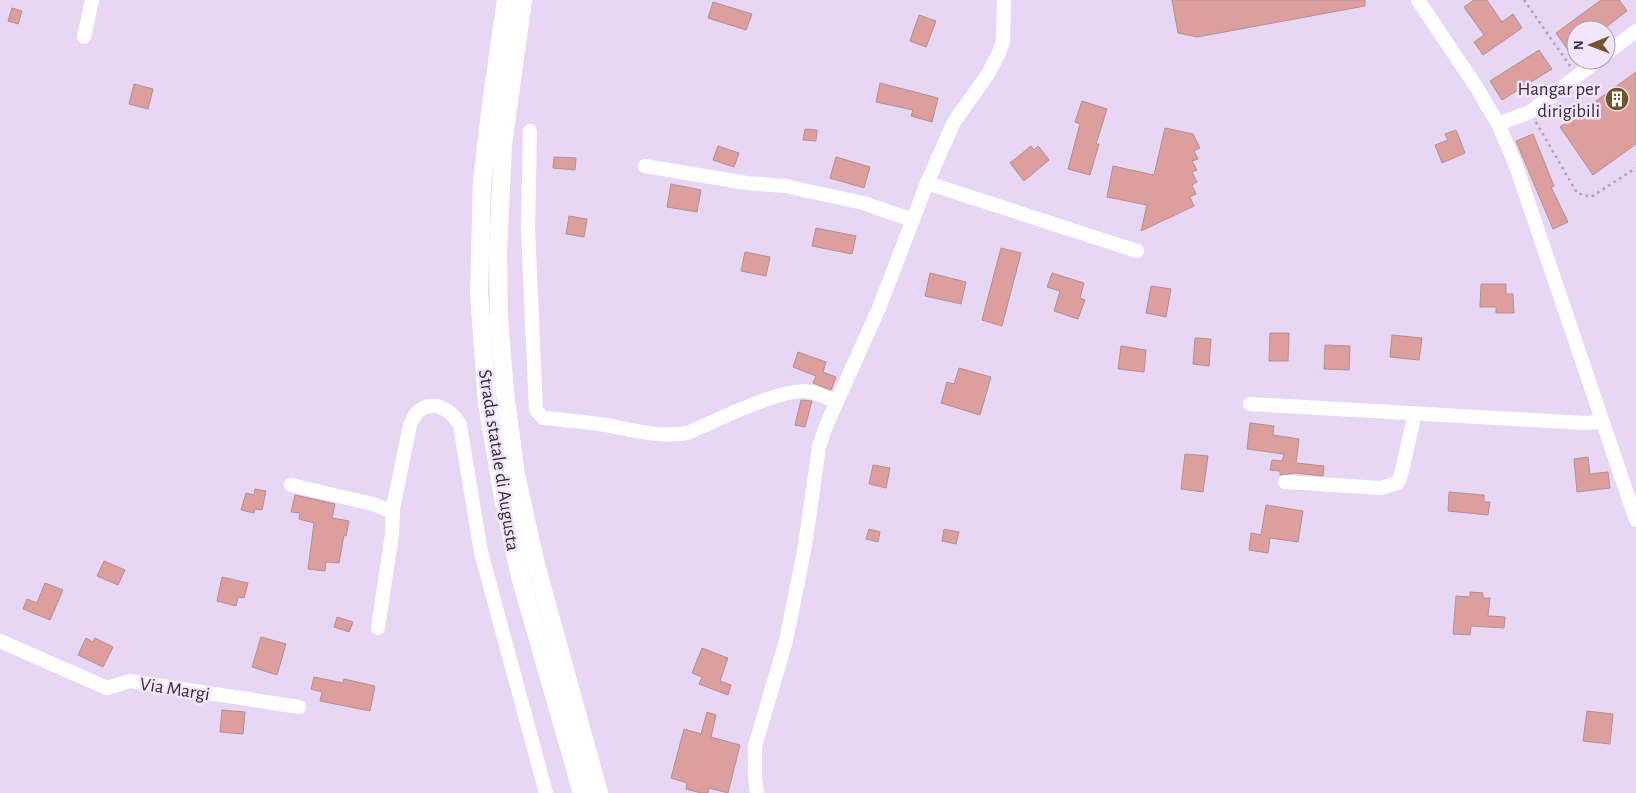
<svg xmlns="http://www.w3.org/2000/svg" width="1636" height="793" font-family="'Alegreya Sans',sans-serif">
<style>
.building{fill:#dd9f9e;stroke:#b48f8e}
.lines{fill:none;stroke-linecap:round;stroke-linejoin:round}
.path{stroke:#ada0b8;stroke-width:2.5;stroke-dasharray:2.5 4;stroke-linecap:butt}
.minor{stroke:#fff;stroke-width:14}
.major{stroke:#fff;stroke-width:18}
.labels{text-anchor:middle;stroke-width:5;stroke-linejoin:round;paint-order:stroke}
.poi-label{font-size:19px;fill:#352e3a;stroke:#f3e5fe;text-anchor:end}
.street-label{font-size:19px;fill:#352e3a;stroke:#f3e5fe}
</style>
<rect width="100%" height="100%" fill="#e7d7f5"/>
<g class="building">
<path d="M1172 0H1365V6L1197 37 1178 33Z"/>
<path d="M1474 0H1487L1502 22 1513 14 1522 28 1483 55 1474 42 1484 35 1464 7Z"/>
<path d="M1601 0H1619L1627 11 1602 30H1576V61L1556 33Z"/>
<path d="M713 2 752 14 746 30 708 18Z"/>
<path d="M12 8 22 11 18 24 8 21Z"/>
<path d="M919 15 936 21 926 47 910 41Z"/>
<path d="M1539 50 1552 69 1502 100 1490 81Z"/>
<path d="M1636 72V144L1593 175 1560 127Z"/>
<path d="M880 83 938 98 932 122 911 116 913 110 876 102Z"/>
<path d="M134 84 153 89 148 109 129 104Z"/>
<path d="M1082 101 1107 109 1096 144H1099L1090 175 1068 169 1080 124 1075 122Z"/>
<path d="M1165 128 1193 134 1200 148 1194 151 1198 159 1192 161 1197 170 1192 172 1197 182 1192 185 1196 194 1190 197 1194 206 1141 231 1147 205 1107 197 1113 166 1154 175Z"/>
<path d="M805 129 817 130 816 141 803 140Z"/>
<path d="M1456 130 1465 153 1442 163 1435 145 1448 140 1445 134Z"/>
<path d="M1533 134 1554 186 1551 187 1568 222 1553 229 1516 141Z"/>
<path d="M718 146 739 153 734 167 713 160Z"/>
<path d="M1031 146 1034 150 1038 146 1049 160 1024 181 1010 163Z"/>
<path d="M554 157 576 158 575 170 553 168Z"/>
<path d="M836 157 870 167 864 188 830 178Z"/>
<path d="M671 184 701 190 697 212 667 207Z"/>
<path d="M569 216 587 219 584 237 566 234Z"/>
<path d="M816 228 856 236 852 254 812 246Z"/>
<path d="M1001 248 1021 253 1002 326 982 320Z"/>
<path d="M745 252 770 257 766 276 741 271Z"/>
<path d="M930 273 966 282 961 304 925 296Z"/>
<path d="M1052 273 1084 283 1080 298 1085 300 1078 319 1054 311 1060 291 1047 287Z"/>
<path d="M1481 284H1506V294H1513L1514 313H1496V307H1480Z"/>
<path d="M1151 286 1171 289 1166 317 1146 313Z"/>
<path d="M1270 333H1289L1288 361H1269Z"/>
<path d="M1392 335 1422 338 1419 360 1390 357Z"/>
<path d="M1195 338 1211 339 1209 366 1193 364Z"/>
<path d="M1325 345 1350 346 1349 370 1324 369Z"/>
<path d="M1121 346 1146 350 1144 372 1118 369Z"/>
<path d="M798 352 826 362 823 372 836 377 831 390 813 383 816 376 793 367Z"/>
<path d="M959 368 991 377 980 415 941 403 947 382 954 384Z"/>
<path d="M801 400 812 401 805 427 795 425Z"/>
<path d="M1250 423 1274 426 1273 435 1299 439 1296 463 1324 466 1323 476 1295 473 1280 475V471L1270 470 1272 460 1282 461 1284 454 1247 449Z"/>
<path d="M1185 454 1208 456 1203 492 1181 489Z"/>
<path d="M1588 457 1590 474 1608 472 1610 488 1577 492 1574 459Z"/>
<path d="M873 465 890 468 886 488 869 484Z"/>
<path d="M255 489 266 491 262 510 255 509 254 513 241 510 246 493 254 495Z"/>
<path d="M1449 492 1484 495V502H1490L1488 515 1448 511Z"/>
<path d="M295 495 335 504 332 518 349 521 346 536 344 535 339 563 326 562 325 571 308 569 314 523 299 519 300 513 291 512Z"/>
<path d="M1266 505 1303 511 1298 542 1270 538 1268 553 1249 550 1251 533 1261 535Z"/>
<path d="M869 529 880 532 878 542 866 539Z"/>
<path d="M944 529 959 532 956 544 942 541Z"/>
<path d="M104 561 125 570 118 585 97 576Z"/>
<path d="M222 577 248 583 244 598 238 597 236 606 217 601Z"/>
<path d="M45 583 63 590 50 620 23 609 27 599 37 603Z"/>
<path d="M1470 592 1483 593V598H1490L1488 616 1505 617 1504 628 1471 626 1470 635 1453 634 1456 596 1470 597Z"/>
<path d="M337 617 353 622 349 632 334 627Z"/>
<path d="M261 637 286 644 277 675 252 667Z"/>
<path d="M86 638 93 642 95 638 113 647 103 667 78 655Z"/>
<path d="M702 648 728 658 720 681 731 685 728 695 699 684 702 677 692 673Z"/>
<path d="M314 677 343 683 344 679 375 686 370 711 320 701 322 692 311 689Z"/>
<path d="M222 710 245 712 243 734 220 732Z"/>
<path d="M1587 711 1613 714 1610 744 1583 741Z"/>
<path d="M707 712 716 715 711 737 740 745 728 793 709 788 708 793H701L686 789 687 783 671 778 684 729 701 734Z"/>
</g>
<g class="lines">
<g class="path">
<path d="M1524 0 1570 66"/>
<path d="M1536 122 1577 193 1591 197 1636 168"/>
</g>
<g class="minor">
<path d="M1418 0 1477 88 1498 124 1515 163 1636 520"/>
<path d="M84 37 92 0"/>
<path d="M1606 54 1636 31"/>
<path d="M1498 124 1530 112 1598 60"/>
<path d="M530 131 528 228 536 410 543 418C565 420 585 422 606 425 633 430 659 438 687 433 715 422 784 385 812 392 820 394 829 399 837 402"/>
<path d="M645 166 746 183 785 186 863 203 913 220"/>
<path d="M927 183 1137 251"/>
<path d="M1250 404 1585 423 1602 422"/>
<path d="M1285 482 1381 488 1397 483 1400 479 1415 413"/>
<path d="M291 485 373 504 393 512"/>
<path d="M378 628 392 534 393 508 410 425C412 421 414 416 416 414 431 397 451 409 460 425L481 552 546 793"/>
<path d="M0 641 107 688 130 681 299 707"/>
<path d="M757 793 755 777V746L786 641 805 546 819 447 826 426 879 308 927 183 954 122 988 74 999 53 1003 41 1004 0"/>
</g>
<g class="major">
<path d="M506 0 491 105 482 182 479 292 487 403 504 503 521 580 582 793"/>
<path d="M523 0 503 145 498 254 499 319 505 393 516 475 536 565 599 793"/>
</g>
</g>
<defs>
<g id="building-disc" transform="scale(1.25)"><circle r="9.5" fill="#725428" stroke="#f3e5fe"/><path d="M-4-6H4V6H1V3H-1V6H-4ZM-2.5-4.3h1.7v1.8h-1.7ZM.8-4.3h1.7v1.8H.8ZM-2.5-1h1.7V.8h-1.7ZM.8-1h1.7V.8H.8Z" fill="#fff"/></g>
</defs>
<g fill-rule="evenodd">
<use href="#building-disc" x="1617" y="99"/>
</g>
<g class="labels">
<g class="poi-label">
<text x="1600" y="95">Hangar per<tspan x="1600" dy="22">dirigibili</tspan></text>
</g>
<g class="street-label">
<text transform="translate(500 460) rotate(81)" y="7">Strada statale di Augusta</text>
<text transform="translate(175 688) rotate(9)" y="7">Via Margi</text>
</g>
</g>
<g transform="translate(1591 45) rotate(269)"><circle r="24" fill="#f3e5fe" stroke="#a79cb0"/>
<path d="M0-4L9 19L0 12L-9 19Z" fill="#725428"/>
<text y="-8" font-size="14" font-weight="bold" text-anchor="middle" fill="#352e3a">N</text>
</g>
</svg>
